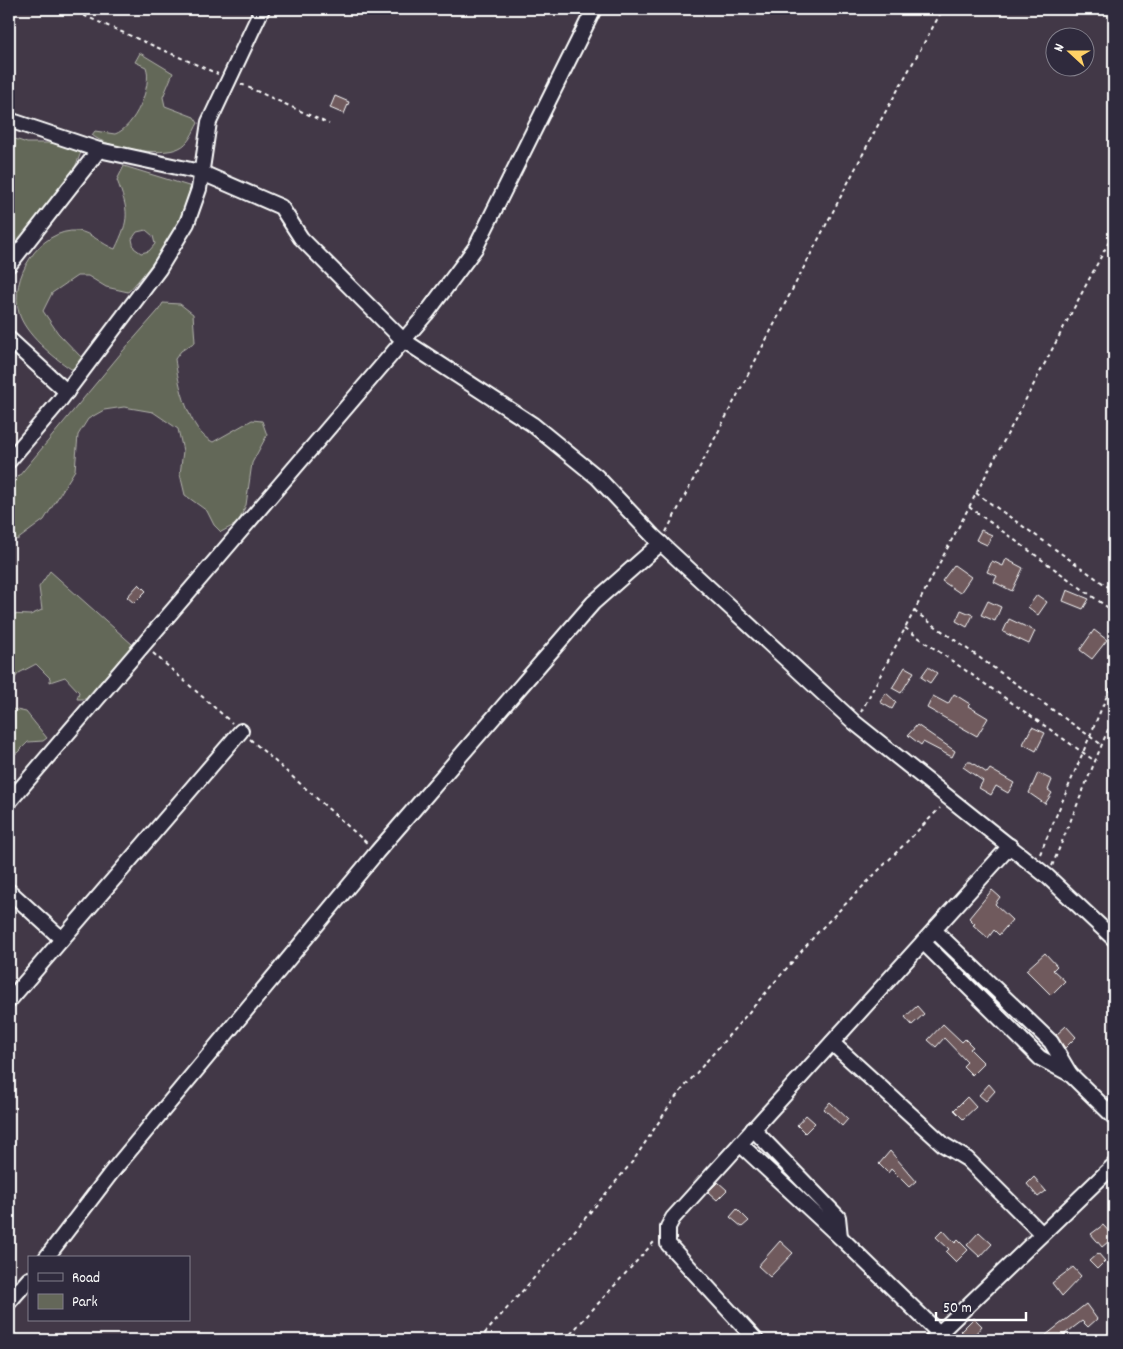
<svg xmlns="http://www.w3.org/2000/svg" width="1123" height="1349" font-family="Dekko,sans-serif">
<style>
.green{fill:#646759;stroke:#b2b3ac;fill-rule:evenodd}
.building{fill:#6f5a5d;stroke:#fff}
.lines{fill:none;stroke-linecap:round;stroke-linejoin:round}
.minor-casing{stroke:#fff;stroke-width:18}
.path{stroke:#fff;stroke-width:2;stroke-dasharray:4 4;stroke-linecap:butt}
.minor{stroke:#2f2a3d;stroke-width:14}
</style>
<rect width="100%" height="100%" fill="#423847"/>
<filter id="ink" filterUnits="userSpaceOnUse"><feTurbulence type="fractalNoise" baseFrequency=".02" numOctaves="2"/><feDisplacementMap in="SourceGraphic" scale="10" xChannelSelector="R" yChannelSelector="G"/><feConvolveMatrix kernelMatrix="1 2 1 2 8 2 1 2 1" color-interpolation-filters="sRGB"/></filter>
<g filter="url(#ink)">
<g class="green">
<path d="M140 53 173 73 163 97 165 106 194 117 198 123C193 132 189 144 179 148 162 157 106 148 92 135L95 131 115 134C134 128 153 86 146 67L135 62Z"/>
<path d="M9 137 27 143H57L82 150 73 172 11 249 9 238Z"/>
<path d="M124 166 192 187C182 223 154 265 128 292L106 287 88 276H77L52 293 43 311 58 333 83 359 77 368 71 369C53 357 25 334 19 313 9 279 39 228 78 231 90 232 103 245 115 249 130 218 129 212 117 180ZM146 230 153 236 155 244 149 251 141 253 134 248 132 239 137 232Z"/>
<path d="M163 303 180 304 193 314 195 342 181 351 175 359C178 383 189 432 213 442L252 420 262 421 267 435 252 463 246 505 238 523 221 532 214 525 207 511 185 495 180 474 183 451 178 429 153 412 124 407 104 410 88 419 78 435 75 470 44 520 17 540 9 528V488L122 352 158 311Z"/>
<path d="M50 571 133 645 86 699H77L79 692 65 677 50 682V678L36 664 19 673 9 685V614L30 615 42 610 39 587Z"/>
<path d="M9 699 12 709 26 712 47 738 43 741 28 742 17 753 9 754Z"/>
</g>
<g class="building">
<path d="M335 96 349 102 344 114 330 108Z"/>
<path d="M981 530 992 535 987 545 976 540Z"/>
<path d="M1006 559 1023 568 1012 591 994 582 997 576 987 572 992 561 1003 566Z"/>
<path d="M954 565 971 577 960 593 942 581Z"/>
<path d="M139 584 146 591 134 603 127 597Z"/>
<path d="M1067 590 1089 599 1083 609 1063 601Z"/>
<path d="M1037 595 1047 602 1038 615 1028 607Z"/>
<path d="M988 601 1001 607 995 621 981 615Z"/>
<path d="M961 610 973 615 967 627 956 621Z"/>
<path d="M1009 619 1035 631 1029 644 1003 632Z"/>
<path d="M1094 630 1107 640 1092 659 1080 650Z"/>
<path d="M905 667 914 672 901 693 892 688Z"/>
<path d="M928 667 937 673 930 683 921 677Z"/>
<path d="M886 693 896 702 892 709 880 702Z"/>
<path d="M954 694 970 704 968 706 988 718 977 736 927 708 933 696 948 704Z"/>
<path d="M917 725 955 751 952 757 923 742 921 745 908 735Z"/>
<path d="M1032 727 1045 733 1036 751 1023 744Z"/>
<path d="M967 762H971L987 773 990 769 1014 783 1008 793 996 786 991 795 979 788 983 781 963 767Z"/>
<path d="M1038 773 1052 780 1048 790 1052 793 1045 804 1029 793Z"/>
<path d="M992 890 1000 897 995 904 1012 920 999 935 994 930 988 938 973 925 975 924 969 918Z"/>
<path d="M1045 953 1057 966 1053 970 1065 981 1051 995 1026 970Z"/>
<path d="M917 1006 924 1014 912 1025 905 1017Z"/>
<path d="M943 1024 962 1042 965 1039 973 1047 970 1049 984 1063 972 1075 963 1066 967 1062 944 1038 936 1047 928 1040Z"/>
<path d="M1066 1026 1076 1037 1065 1048 1056 1035Z"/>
<path d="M989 1084 995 1091 986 1101 979 1095Z"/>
<path d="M967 1097 976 1107 963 1119 954 1110Z"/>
<path d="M830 1102 848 1119 842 1126 824 1109Z"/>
<path d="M806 1115 815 1123 805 1133 797 1125Z"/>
<path d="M890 1151 916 1181 909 1187 891 1169 888 1173 879 1164Z"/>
<path d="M1034 1177 1046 1191 1038 1197 1027 1184Z"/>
<path d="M718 1182 727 1190 717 1200 708 1192Z"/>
<path d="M737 1209 749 1221 742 1227 730 1217Z"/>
<path d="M1103 1225 1114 1237 1102 1247 1091 1234Z"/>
<path d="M943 1230 955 1243 958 1240 968 1250 956 1262 946 1252 949 1249 936 1237Z"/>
<path d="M979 1232 992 1244 980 1257 967 1245Z"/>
<path d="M780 1241 793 1253 770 1277 758 1266Z"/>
<path d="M1098 1253 1105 1261 1097 1269 1089 1261Z"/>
<path d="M1073 1267 1081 1276 1062 1296 1052 1283Z"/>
<path d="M1086 1304 1097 1319 1088 1327 1082 1321 1057 1340H1050L1046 1335Z"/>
<path d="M974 1318 982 1326 970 1340 961 1331Z"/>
</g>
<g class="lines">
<g class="minor-casing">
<g id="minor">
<path d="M9 120 99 150 200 172 281 207 301 238 403 340 532 424 597 477 653 536 855 723 1048 877 1114 939"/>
<path d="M9 265 99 150"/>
<path d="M9 339 67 392"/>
<path d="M9 461 58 403 159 269 187 223 199 189 209 122 262 9"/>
<path d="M9 802 426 314 476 247 594 9"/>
<path d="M9 891 62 939"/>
<path d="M923 942 1040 1058 1070 1074 1051 1042 934 930"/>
<path d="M9 1001 241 731"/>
<path d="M832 1043 944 1145 967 1159 1042 1234"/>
<path d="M1070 1074 1114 1117"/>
<path d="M740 1144 840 1237 838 1217 753 1129"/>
<path d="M840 1237 939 1333"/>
<path d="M46 1258 111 1173 377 852 593 603 661 543"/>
<path d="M9 1302 29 1279"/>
<path d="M756 1340 668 1244V1227L673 1218 1010 846"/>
<path d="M932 1340 1114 1165"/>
</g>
</g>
<g class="path">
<path d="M69 9 218 74"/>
<path d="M241 84 329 124"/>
<path d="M976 493 1114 591"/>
<path d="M969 507 1114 612"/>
<path d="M666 532 877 127 943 9"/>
<path d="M914 611 1102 745"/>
<path d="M905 628 1095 761"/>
<path d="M153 653 232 723"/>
<path d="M861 712 1114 232"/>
<path d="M250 739 368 844"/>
<path d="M1040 854 1114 679"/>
<path d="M1052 866 1114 715"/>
<path d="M307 1340 309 1339"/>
<path d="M479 1340 556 1253 633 1161 674 1099 818 932 940 808"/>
<path d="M565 1340 654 1242"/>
</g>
<use href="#minor" class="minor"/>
</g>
</g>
<rect width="1123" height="1349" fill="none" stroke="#2f2a3d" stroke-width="30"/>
<rect x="15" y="15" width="1093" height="1319" fill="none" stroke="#fff" stroke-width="2" filter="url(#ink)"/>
<rect x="28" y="1256" width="162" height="65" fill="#2f2a3d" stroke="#827f8b"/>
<rect x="38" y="1273" width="25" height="8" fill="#2f2a3d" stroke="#827f8b"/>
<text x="72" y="1282" font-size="15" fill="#ffffff">Road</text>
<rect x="38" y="1294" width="25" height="15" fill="#646759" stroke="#827f8b"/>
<text x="72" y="1306" font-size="15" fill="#ffffff">Park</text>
<g transform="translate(1070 52) rotate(291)"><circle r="24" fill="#2f2a3d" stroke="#827f8b"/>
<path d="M0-4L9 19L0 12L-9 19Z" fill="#ffd166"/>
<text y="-8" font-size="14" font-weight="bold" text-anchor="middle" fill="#ffffff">N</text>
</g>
<path d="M936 1312v8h90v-8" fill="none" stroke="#ffffff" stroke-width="2.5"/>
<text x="943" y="1312" font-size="15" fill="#ffffff" stroke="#2f2a3d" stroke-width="4" paint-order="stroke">50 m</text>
</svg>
